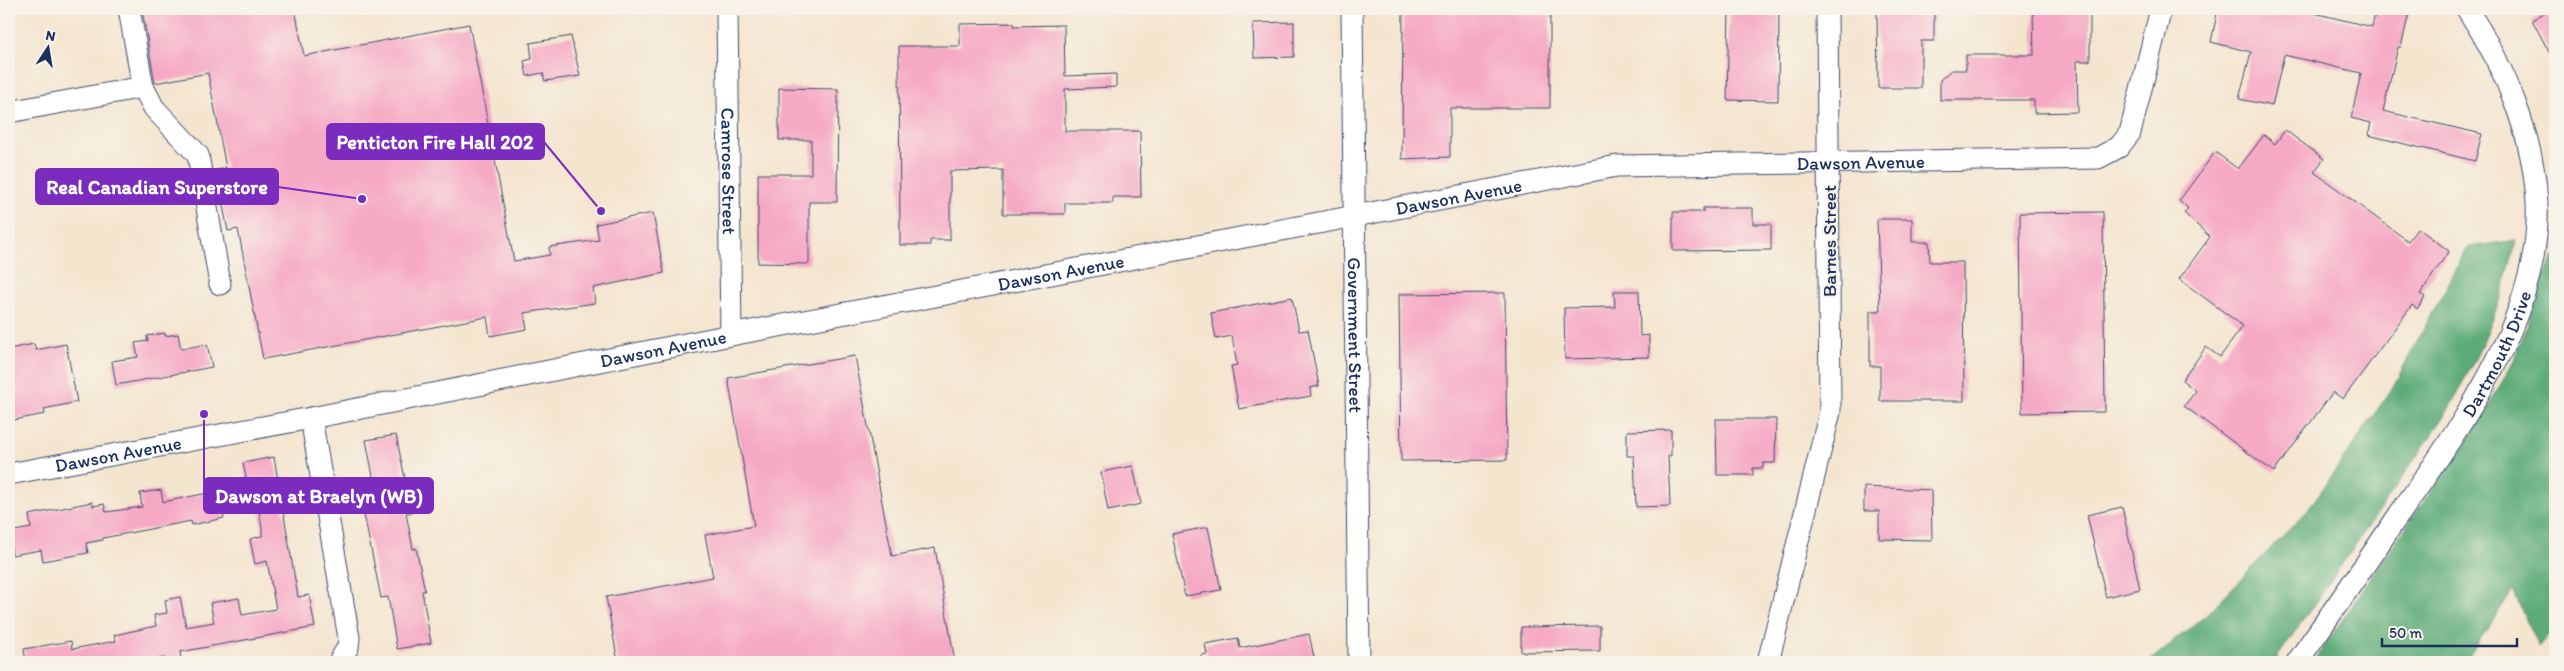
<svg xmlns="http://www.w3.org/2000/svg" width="2564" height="671" font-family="Itim,sans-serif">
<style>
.forest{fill:#5dac78;stroke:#3c6e6b}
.building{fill:#f6a9c5}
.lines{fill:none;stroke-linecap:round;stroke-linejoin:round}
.minor-casing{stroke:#3c4a6f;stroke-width:23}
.minor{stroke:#fff;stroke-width:21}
.labels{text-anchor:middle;stroke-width:4;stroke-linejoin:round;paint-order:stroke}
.street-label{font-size:19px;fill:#1b2f5e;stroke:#f7f3e8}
.leader{fill:none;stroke:#7b2cbf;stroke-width:2}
.callout-dot{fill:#7b2cbf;stroke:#f7f3e8;stroke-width:2}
.callout{fill:#7b2cbf;stroke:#7b2cbf;stroke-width:2}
.callout-label{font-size:20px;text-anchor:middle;font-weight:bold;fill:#fff}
</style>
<rect width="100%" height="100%" fill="#f7f3e8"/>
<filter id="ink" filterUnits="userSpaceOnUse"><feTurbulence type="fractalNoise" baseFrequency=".02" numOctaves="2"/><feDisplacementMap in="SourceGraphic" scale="10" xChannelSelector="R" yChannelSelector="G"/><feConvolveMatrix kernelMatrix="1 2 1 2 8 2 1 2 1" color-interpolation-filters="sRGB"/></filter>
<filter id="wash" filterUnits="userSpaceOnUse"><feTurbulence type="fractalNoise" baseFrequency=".0096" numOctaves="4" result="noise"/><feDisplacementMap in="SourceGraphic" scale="20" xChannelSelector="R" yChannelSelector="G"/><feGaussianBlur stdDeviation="1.12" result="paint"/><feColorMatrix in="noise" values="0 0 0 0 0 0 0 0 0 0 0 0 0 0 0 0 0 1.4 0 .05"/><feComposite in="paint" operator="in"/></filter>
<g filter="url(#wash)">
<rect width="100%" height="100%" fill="#f4e5cf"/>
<g class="forest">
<path d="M2516 240C2501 308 2479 357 2444 417L2274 662H2148L2206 615 2308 510 2391 390 2468 247Z"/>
<path d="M2555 255V628L2538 647 2513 590 2465 662H2313L2488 408 2514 360 2539 289 2538 286Z"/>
</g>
<g id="blocks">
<g class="building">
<path d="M142 9H295L304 56 469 24 514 261 550 255 549 247 599 240 596 224 653 213 664 273 593 288 595 303 524 313 527 329 490 336 487 317 263 359 238 229 228 231 216 170 226 168 208 73 155 83Z"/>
<path d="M1403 9H1550V108H1450V157L1402 159Z"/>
<path d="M1729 9H1779L1778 101 1727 100Z"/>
<path d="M1877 9H1921V11H1934V41H1921V88H1878Z"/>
<path d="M2033 9H2090V61H2077L2078 112 2034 113V100H1940V80L1951 70H1966V55H2034Z"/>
<path d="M2218 9H2315L2314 13 2372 27 2376 9H2410L2401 47H2398L2383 111 2482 134 2475 161 2368 135 2371 123 2351 118 2361 73 2284 55 2272 106 2239 99 2251 52 2211 42Z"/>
<path d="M2551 9H2555V63L2532 20Z"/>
<path d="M1294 22V57L1254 58 1253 23Z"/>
<path d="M1014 23V26L1064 25 1065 76 1116 74V87L1065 89V131H1140L1141 197H1113V203H1065V214H1003V170L950 171V240H930V245H900L899 46H960V24Z"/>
<path d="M571 36 580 76 545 81 543 73 527 76 524 61 532 59 530 43Z"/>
<path d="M779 88 838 89 837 202H809V264L758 263V174H811V140H779Z"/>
<path d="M2285 130 2324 159 2314 172 2408 241 2418 228 2449 251 2420 294 2425 297 2417 309 2412 305 2343 399 2333 392 2274 472 2184 406 2196 391 2182 380 2206 347 2220 357 2243 326 2179 279 2210 237 2184 213 2188 208 2179 201 2215 152 2238 169 2264 135 2275 144Z"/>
<path d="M1703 208H1753V224H1771V250L1673 251V212H1703Z"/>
<path d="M2103 212 2105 412 2022 413 2020 213Z"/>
<path d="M1877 219H1912V242H1929L1930 262H1963L1964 401H1880V366H1870V311H1880Z"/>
<path d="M1614 291H1639L1640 336 1649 335V357L1565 359 1564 308 1615 307Z"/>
<path d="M1505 293 1507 460 1401 461 1399 294Z"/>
<path d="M1292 297 1299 331 1308 330 1319 386 1310 388 1311 396 1239 409 1231 366 1237 365 1232 336 1216 339 1211 313Z"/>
<path d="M165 333V336L178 334 181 349 207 344 212 367 116 385 112 361 138 357 135 343 148 341 147 336Z"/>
<path d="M34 344 36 350 66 344 77 402 44 409 45 414 9 421V349Z"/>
<path d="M855 356 892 556 935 548 955 662H618L606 597 713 577 705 535 754 526 728 378Z"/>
<path d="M1716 419H1776L1775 463H1763V468H1753V475H1717Z"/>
<path d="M1671 430V456H1668L1670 506 1636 507 1634 456H1627V431Z"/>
<path d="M396 435 412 513H406L413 549 416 548 425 591H422L431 643 397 649 388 597 381 598 361 500 377 497 366 440Z"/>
<path d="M274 457 298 597 309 595 315 627 180 652 181 658 165 661 164 658 145 662H26L24 649 71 641 72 649 116 641 114 635 156 626 154 615 167 613 165 600 180 597 186 627 214 622 210 603 239 598 242 615 276 609 267 561 255 564 250 539 262 536V528L255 486 248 487 243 463Z"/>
<path d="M1133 466 1141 504 1108 511 1101 472Z"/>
<path d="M1864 487 1931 490 1932 540 1879 539V511H1864Z"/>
<path d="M161 490 163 502 218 491 224 518 192 525 191 521 103 538V540L86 543 88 553 43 561 41 550 12 555 9 532 31 528 29 515 92 502 93 506 104 504 106 512 142 507 140 493Z"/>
<path d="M2122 507 2140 589 2106 597 2087 515Z"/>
<path d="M1208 527 1221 590 1185 596 1172 534Z"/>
<path d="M1600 626V651L1521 652V627Z"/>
<path d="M1309 634 1315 662H1201V655L1207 654 1205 644 1238 638 1240 648Z"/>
</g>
</g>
</g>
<g filter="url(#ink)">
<use href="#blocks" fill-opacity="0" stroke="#3c4a6f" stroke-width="1"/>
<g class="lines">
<g class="minor-casing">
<g id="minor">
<path d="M129 9 143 87 154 108 198 155 220 284"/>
<path id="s1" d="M727 9 731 335"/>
<path id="s2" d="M1352 9 1359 662"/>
<path d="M9 112 143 87"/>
<path d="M311 418 349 638 348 647 339 662"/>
<path id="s3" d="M9 474 311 418 731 335 1617 166 2098 158 2119 147 2130 133 2161 9"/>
<path d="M1768 662 1830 412 1827 9"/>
<path id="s4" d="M2297 662C2331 614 2365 565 2398 516 2460 428 2542 315 2537 203 2534 136 2504 65 2467 9"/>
</g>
</g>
<use href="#minor" class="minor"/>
</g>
</g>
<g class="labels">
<g class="street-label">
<text dy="7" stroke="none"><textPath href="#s3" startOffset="1881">Dawson Avenue</textPath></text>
<text dy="7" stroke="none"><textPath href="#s1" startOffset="162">Camrose Street</textPath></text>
<text dy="7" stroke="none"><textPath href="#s3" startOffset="1476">Dawson Avenue</textPath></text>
<text transform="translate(1829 241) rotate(-90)" y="7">Barnes Street</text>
<text dy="7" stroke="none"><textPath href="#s3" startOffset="1071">Dawson Avenue</textPath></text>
<text dy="7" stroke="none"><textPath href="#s2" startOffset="326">Government Street</textPath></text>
<text dy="7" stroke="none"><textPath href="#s3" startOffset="666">Dawson Avenue</textPath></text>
<text dy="7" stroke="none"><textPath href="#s4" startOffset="368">Dartmouth Drive</textPath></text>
<text dy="7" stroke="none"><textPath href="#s3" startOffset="111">Dawson Avenue</textPath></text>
</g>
</g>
<path class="leader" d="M601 211L544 142M362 199L278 187M204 414L204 496"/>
<g class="callout-dot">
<circle cx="601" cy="211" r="5"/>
<circle cx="362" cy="199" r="5"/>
<circle cx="204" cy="414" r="5"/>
</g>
<g class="callout">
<rect x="327" y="124" width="217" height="35" rx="5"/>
<rect x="36" y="169" width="242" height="35" rx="5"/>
<rect x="204" y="478" width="229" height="35" rx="5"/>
</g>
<g class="callout-label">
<text x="435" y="149">Penticton Fire Hall 202</text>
<text x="157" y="194">Real Canadian Superstore</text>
<text x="319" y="503">Dawson at Braelyn (WB)</text>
</g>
<rect width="2564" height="671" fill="none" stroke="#f7f3e8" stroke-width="30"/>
<g transform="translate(48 48) rotate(12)" stroke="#f7f3e8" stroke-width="4" paint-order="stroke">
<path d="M0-4L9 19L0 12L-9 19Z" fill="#1b2f5e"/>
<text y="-8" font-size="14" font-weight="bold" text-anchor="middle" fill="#1b2f5e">N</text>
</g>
<path d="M2382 638v8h135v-8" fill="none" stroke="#1b2f5e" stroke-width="2.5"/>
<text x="2389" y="638" font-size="15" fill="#1b2f5e" stroke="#f7f3e8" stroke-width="4" paint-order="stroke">50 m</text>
</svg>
